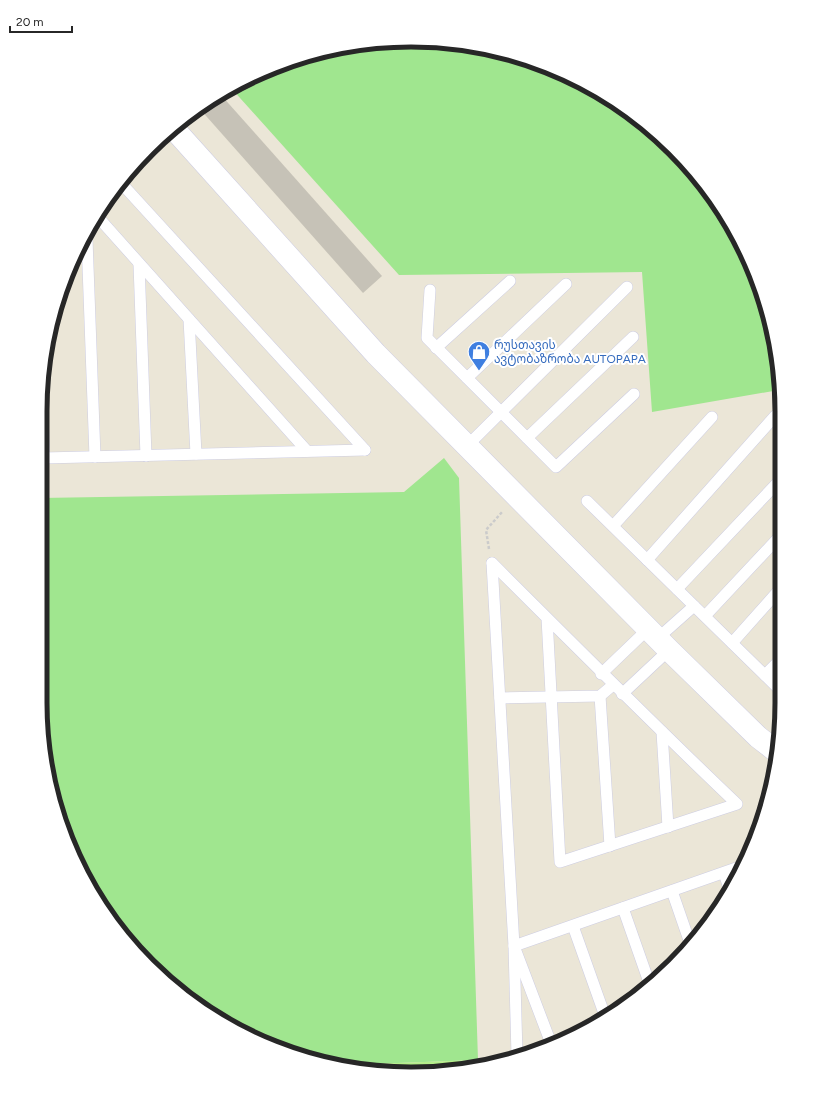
<svg xmlns="http://www.w3.org/2000/svg" width="822" height="1114" font-family="Figtree,'Noto Sans Georgian',sans-serif">
<style>
.green{fill:#a0e68f}
.pitch{fill:#b5ee8a}
.building{fill:#c6c2b7}
.lines{fill:none;stroke-linecap:round;stroke-linejoin:round}
.service-casing{stroke:#cdcde2;stroke-width:12}
.minor-casing{stroke:#cdcde2;stroke-width:23}
.path{stroke:#cbcbcb;stroke-width:2.5;stroke-dasharray:3 2;stroke-linecap:butt}
.service{stroke:#fff;stroke-width:11}
.minor{stroke:#fff;stroke-width:22}
.labels{text-anchor:middle;stroke-width:4;stroke-linejoin:round;paint-order:stroke}
.shop-label{font-size:12px;fill:#366cbe;stroke:#fff;text-anchor:start}
.rim{fill:none;stroke:#272727;stroke-width:5}
</style>
<rect width="100%" height="100%" fill="#ebe6d7"/>
<g class="green">
<path d="M387 41 459 43 530 60 596 90 655 132 705 185 754 269 779 362V390L652 412 642 272 399 275 231 88 247 78 315 53Z"/>
<path d="M444 458 459 478 478 1060 344 1065 247 1036 167 982 102 909 53 799 40 703V498L404 492Z"/>
</g>
<path class="pitch" d="M478 1060V1066L459 1071H362L344 1065Z"/>
<path class="building" d="M221 95 382 276 363 293 199 108Z"/>
<g class="lines">
<g class="service-casing">
<g id="service">
<path d="M122 184 365 450"/>
<path d="M97 216 307 451"/>
<path d="M87 239 95 457"/>
<path d="M139 264 146 456"/>
<path d="M430 290 427 338 556 467 634 394"/>
<path d="M189 319 196 454"/>
<path d="M436 348 510 281"/>
<path d="M467 378 566 284"/>
<path d="M42 396 44 458 365 450"/>
<path d="M527 438 633 337"/>
<path d="M467 446 627 287"/>
<path d="M587 501 781 691"/>
<path d="M613 526 712 417"/>
<path d="M647 560 775 416"/>
<path d="M492 563C573 644 654 725 737 804L560 862 547 618"/>
<path d="M492 563 514 946 517 1055"/>
<path d="M677 589 780 480"/>
<path d="M705 616 780 536"/>
<path d="M658 638 694 606"/>
<path d="M732 643 780 589"/>
<path d="M601 674 649 628"/>
<path d="M765 675 781 659"/>
<path d="M622 694 669 650"/>
<path d="M600 696 610 846"/>
<path d="M500 698 600 696 613 685"/>
<path d="M662 732 668 827"/>
<path d="M724 873 730 891"/>
<path d="M672 891 691 946"/>
<path d="M623 908 650 985"/>
<path d="M573 926 605 1016"/>
<path d="M552 1046 514 946 742 866"/>
</g>
</g>
<g class="minor-casing">
<path id="minor" d="M174 129 376 354 669 650 758 737 776 751"/>
</g>
<path class="path" d="M489 549 486 530 503 511"/>
<use href="#service" class="service"/>
<use href="#minor" class="minor"/>
</g>
<defs>
<g id="shop-pin" transform="scale(1.15)"><path d="M0 17L-7.5 6A9.5 9.5 0 1 1 7.5 6Z" fill="#3f7fe0" stroke="#fff"/><path d="M-5-2.5h2.3a2.7 3.5 0 0 1 5.4 0H5L5.5 6h-11ZM-1.5-2.5h3a1.5 2.3 0 0 0-3 0Z" fill="#fff"/></g>
</defs>
<g fill-rule="evenodd">
<use href="#shop-pin" x="479" y="352"/>
</g>
<g class="labels">
<g class="shop-label">
<text x="494" y="349">რუსთავის<tspan x="494" dy="14">ავტობაზრობა AUTOPAPA</tspan></text>
</g>
</g>
<path d="M0 0H822V1114H0ZM411 47H411A364 364 0 0 1 775 411V703A364 364 0 0 1 411 1067H411A364 364 0 0 1 47 703V411A364 364 0 0 1 411 47Z" fill="#fff" fill-rule="evenodd"/>
<path class="rim" d="M411 47H411A364 364 0 0 1 775 411V703A364 364 0 0 1 411 1067H411A364 364 0 0 1 47 703V411A364 364 0 0 1 411 47Z"/>
<path d="M10 26v6h62v-6" fill="none" stroke="#272727" stroke-width="2"/>
<text x="16" y="26" font-size="12" fill="#272727" stroke="#ffffff" stroke-width="3" paint-order="stroke">20 m</text>
</svg>
